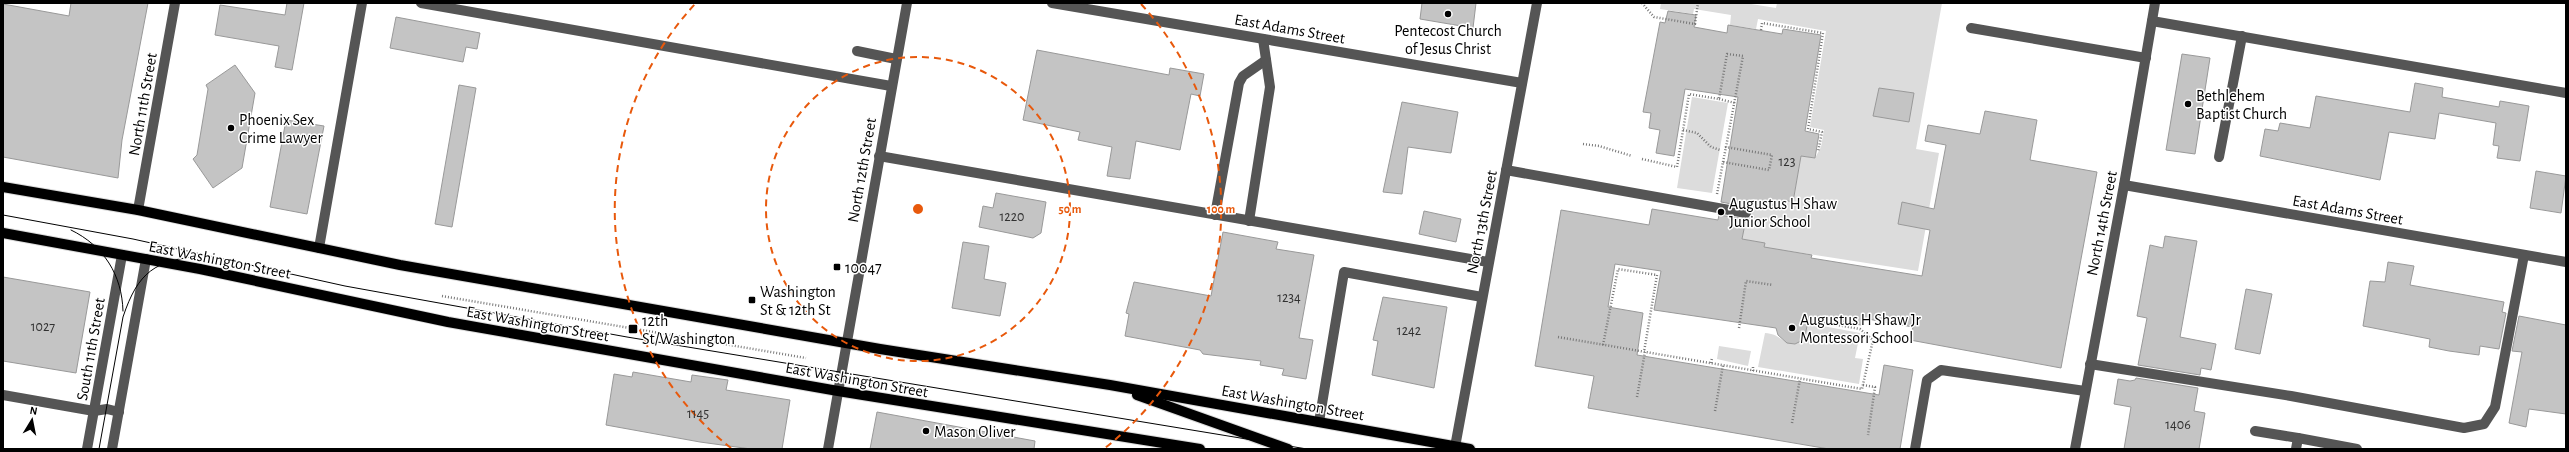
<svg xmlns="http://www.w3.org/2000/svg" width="2569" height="452" font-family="'Alegreya Sans',sans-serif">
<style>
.green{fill:#dcdcdc}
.building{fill:#c4c4c4;stroke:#999}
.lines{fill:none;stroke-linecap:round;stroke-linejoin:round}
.major-casing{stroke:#dbdbdb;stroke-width:12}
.path{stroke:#777;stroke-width:2.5;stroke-dasharray:1 2;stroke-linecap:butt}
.minor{stroke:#555;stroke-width:10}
.major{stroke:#000;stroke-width:10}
.tram{stroke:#000;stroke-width:1}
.ring{fill:none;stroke:#e8590c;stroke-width:2;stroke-dasharray:7 5}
.poi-dot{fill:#000;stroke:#fff;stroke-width:1.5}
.labels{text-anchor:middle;stroke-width:3;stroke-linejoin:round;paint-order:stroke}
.number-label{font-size:14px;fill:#313131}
.street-label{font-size:16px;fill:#000;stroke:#fff}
.poi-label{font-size:16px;fill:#000;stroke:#fff;text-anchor:start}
.centre{fill:#e8590c;stroke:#fff;stroke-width:2}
.ring-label{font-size:12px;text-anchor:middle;font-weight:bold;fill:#e8590c;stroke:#fff;stroke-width:3;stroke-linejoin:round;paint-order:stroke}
</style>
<rect width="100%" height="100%" fill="#fff"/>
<g class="green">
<path d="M1661 3H1745L1776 8 1777 3H1942L1916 149 1939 153 1918 271 1783 250 1760 270 1765 243 1742 239 1748 203 1783 209 1784 200 1793 202 1801 156 1815 158 1821 147 1824 130 1810 127 1826 31 1758 19 1756 29 1730 25 1731 15 1694 9 1693 14 1660 9Z"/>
<path d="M1692 97 1728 103 1712 193 1677 188Z"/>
<path d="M1807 323 1860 333 1855 358 1863 359 1859 384 1758 367 1765 333C1780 334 1780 342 1795 344L1805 336Z"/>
<path d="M1719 346 1751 351 1748 366 1717 359Z"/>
</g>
<g class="building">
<path d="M71 3H148L122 140 118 178 3 157V4L69 16Z"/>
<path d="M287 3H304L292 70 275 67 279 46 215 35 220 5 285 15Z"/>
<path d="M1422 3H1476L1473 28 1420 19Z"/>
<path d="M1668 11 1696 15 1694 27 1727 33 1728 25 1782 34 1783 29 1821 35 1805 131 1819 134 1815 158 1801 156 1793 202 1784 200 1783 209 1749 203 1748 207 1721 202 1738 97 1685 89 1674 156 1656 153 1660 130 1649 128 1651 113 1643 112 1660 22 1665 23Z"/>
<path d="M396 17 480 33 477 49 466 47 463 62 390 48Z"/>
<path d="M1037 50 1169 75 1170 68 1204 74 1200 96 1191 94 1180 150 1136 141 1130 179 1107 176 1112 147 1078 140 1080 132 1023 120Z"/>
<path d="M2182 54 2210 58 2195 154 2166 150Z"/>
<path d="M235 65 255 93 242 168 213 188 193 159 197 155 208 89 206 85Z"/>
<path d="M2415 83 2443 88 2442 97 2499 107 2500 101 2529 106 2520 161 2497 158 2499 146 2493 145 2496 123 2439 113 2435 139 2389 132 2380 180 2260 156 2265 129 2278 131 2280 123 2310 128 2316 96 2410 112Z"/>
<path d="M459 85 476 88 452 227 435 224Z"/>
<path d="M1879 88 1914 93 1909 122 1873 116Z"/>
<path d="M1402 102 1458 112 1451 153 1408 147 1402 194 1383 192Z"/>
<path d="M1985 111 2037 120 2030 160 2097 172 2061 368 1910 340 1913 327 1862 318 1861 325 1809 316 1805 336 1801 341 1795 344 1787 343 1778 335 1776 328 1654 310 1661 271 1615 264 1608 307 1643 313 1637 355 1879 395 1884 365 1913 370 1900 449H1829L1588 408 1594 376 1535 366 1561 210 1649 225 1652 209 1718 220 1719 215 1746 219 1742 239 1765 243 1764 247 1812 255 1811 258 1922 276 1930 230 1898 224 1902 202 1934 209 1946 145 1925 141 1928 125 1980 134Z"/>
<path d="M286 120 324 126 307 214 270 207Z"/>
<path d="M2536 171 2566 176 2561 213 2530 208Z"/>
<path d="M996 193 1046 202 1041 233 1033 238 979 227 983 206 993 208Z"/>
<path d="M1424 211 1461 219 1456 242 1419 234Z"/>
<path d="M1223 232 1278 242 1276 249 1314 255 1299 338 1313 340 1306 379 1282 375 1284 369 1260 365 1261 361 1203 354 1200 350 1125 336 1129 314 1126 313 1134 282 1211 296Z"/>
<path d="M2165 236 2197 241 2180 337 2216 344 2211 370 2201 368 2200 375 2138 365 2147 318 2137 316 2150 245 2163 248Z"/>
<path d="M963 242 989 246 984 279 1006 283 1000 316 952 308Z"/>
<path d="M2388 262 2414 266 2410 285 2504 302 2502 312 2506 313 2499 349 2480 346 2479 355 2449 351 2429 347 2430 339 2363 326 2370 281 2385 282Z"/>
<path d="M3 277 90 292 76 373 3 361Z"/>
<path d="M2246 289 2272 294 2260 354 2235 349Z"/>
<path d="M1383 297 1447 307 1434 388 1372 375 1378 341 1373 340Z"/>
<path d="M2519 316 2566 325V414L2529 409 2526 427 2509 423 2522 352 2512 351Z"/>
<path d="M633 372 691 382 692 375 728 380 726 390 790 400 782 449H751L700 442 606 425 614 374 632 377Z"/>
<path d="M2136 378 2198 388 2194 411 2205 413 2199 449H2124L2131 407 2114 404 2118 379 2130 381 2135 380Z"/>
<path d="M877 412 1035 441 1034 449H870Z"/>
</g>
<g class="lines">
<g class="major-casing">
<g id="major">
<path d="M3 187 138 210 400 265 880 349 1110 385 1470 449"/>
<path d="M3 233 200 269 448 322 838 391 1200 449"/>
<path d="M1137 395 1288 449"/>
</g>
</g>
<g class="path">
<path d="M1642 3 1654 17 1695 24 1698 3"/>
<path d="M1761 30 1762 23 1823 33 1808 129 1822 132 1818 152"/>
<path d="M1719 99 1735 103"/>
<path d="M1683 130 1697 133 1711 147 1720 150"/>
<path d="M1583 144 1599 146 1632 156"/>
<path d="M1642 159 1677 167 1689 94 1719 99 1727 54 1743 56 1726 147 1772 155 1769 170 1723 162 1717 194"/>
<path d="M1723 162 1726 147"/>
<path d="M442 296 806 358"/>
<path d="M1739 328 1746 281 1773 285"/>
<path d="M1558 337 1862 389 1873 340 1860 329 1804 319"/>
<path d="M1603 345 1618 269 1657 275 1644 352"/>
<path d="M1711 363 1712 358"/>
<path d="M1753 371V366"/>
<path d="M1863 385 1875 387 1868 435"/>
<path d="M1637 397 1645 352"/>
<path d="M1715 411 1723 365"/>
<path d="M1792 423 1800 379"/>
</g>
<g class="minor">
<path d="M421 3 891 86"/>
<path d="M1052 3 1522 83"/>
<path d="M2152 21 2566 93"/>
<path d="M1971 28 2146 58"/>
<path d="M857 51 896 59"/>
<path d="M879 156 1488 262"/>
<path d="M2219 157 2242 36"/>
<path d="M1506 170 1746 213"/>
<path d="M2124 185 2566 262"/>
<path d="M138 210 175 3"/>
<path d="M1215 215 1239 83 1243 76 1266 60"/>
<path d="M1249 221 1270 87 1263 39"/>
<path d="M319 248 362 3"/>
<path d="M2090 364 2291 396 2464 428 2484 424 2495 407 2524 255"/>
<path d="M3 395 94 411 107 409 119 412"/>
<path d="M1319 422 1344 272 1482 297"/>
<path d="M2255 431 2298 438"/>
<path d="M1455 447 1537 3"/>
<path d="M87 449 122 255"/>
<path d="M112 449 146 259"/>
<path d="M828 449 907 3"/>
<path d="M1915 449 1927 380 1941 370 2085 391"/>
<path d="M2075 449 2124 185 2155 3"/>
<path d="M2296 449 2298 438 2357 449"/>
</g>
<use href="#major" class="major"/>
<g class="tram">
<path d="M3 215 133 239 345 286 627 337 1307 449"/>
<path d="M71 230C104 246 122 275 123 311"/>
<path d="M99 449 123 317C138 272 155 260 201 256"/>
</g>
</g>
<g class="ring">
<circle cx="918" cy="209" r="152"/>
<path d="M731 448A303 303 0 0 1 695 4M1141 4A303 303 0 0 1 1105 448"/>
</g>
<g class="poi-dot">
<circle cx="1448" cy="14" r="4"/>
<circle cx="2188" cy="104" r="4"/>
<circle cx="231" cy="128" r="4"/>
<circle cx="1721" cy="212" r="4"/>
<rect x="833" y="263" width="8" height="8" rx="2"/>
<rect x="748" y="296" width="8" height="8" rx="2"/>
<circle cx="1792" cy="328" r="4"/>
<rect x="628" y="324" width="10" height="10" rx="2"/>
<circle cx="926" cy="431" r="4"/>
</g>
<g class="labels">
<g class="number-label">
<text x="1787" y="166">123</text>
<text x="1012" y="221">1220</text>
<text x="1289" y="302">1234</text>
<text x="43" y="331">1027</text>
<text x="1409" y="335">1242</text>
<text x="698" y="418">1145</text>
<text x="2178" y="429">1406</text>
</g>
<g class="street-label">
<text transform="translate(1290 28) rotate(10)" y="6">East Adams Street</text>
<text transform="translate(142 104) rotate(-80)" y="6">North 11th Street</text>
<text transform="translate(861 170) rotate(-80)" y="6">North 12th Street</text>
<text transform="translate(2348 209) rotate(10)" y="6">East Adams Street</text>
<text transform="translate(1481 222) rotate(-79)" y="6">North 13th Street</text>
<text transform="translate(2101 223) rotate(-79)" y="6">North 14th Street</text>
<text transform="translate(220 259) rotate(11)" y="6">East Washington Street</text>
<text transform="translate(538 323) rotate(10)" y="6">East Washington Street</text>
<text transform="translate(90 349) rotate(-80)" y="6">South 11th Street</text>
<text transform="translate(857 379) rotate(10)" y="6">East Washington Street</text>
<text transform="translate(1293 402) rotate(10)" y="6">East Washington Street</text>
</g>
<g class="poi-label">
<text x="1448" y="36" text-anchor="middle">Pentecost Church<tspan x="1448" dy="18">of Jesus Christ</tspan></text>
<text x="2196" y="101">Bethlehem<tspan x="2196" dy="18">Baptist Church</tspan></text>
<text x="239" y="125">Phoenix Sex<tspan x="239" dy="18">Crime Lawyer</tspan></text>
<text x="1729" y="209">Augustus H Shaw<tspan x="1729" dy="18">Junior School</tspan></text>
<text x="845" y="273">10047</text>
<text x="760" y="297">Washington<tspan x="760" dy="18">St &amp; 12th St</tspan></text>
<text x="1800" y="325">Augustus H Shaw Jr<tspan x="1800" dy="18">Montessori School</tspan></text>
<text x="642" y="326">12th<tspan x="642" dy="18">St/Washington</tspan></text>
<text x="934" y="437">Mason Oliver</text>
</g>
</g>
<circle cx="918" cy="209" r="6" class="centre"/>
<g class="ring-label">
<text x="1070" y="213">50 m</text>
<text x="1221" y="213">100 m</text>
</g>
<rect width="2569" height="452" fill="none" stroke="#000000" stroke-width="8"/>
<g transform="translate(32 420) rotate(10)" stroke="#ffffff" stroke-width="3" paint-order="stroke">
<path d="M0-3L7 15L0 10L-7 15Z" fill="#000000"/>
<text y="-6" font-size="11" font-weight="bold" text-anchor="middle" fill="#000000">N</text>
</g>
</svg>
